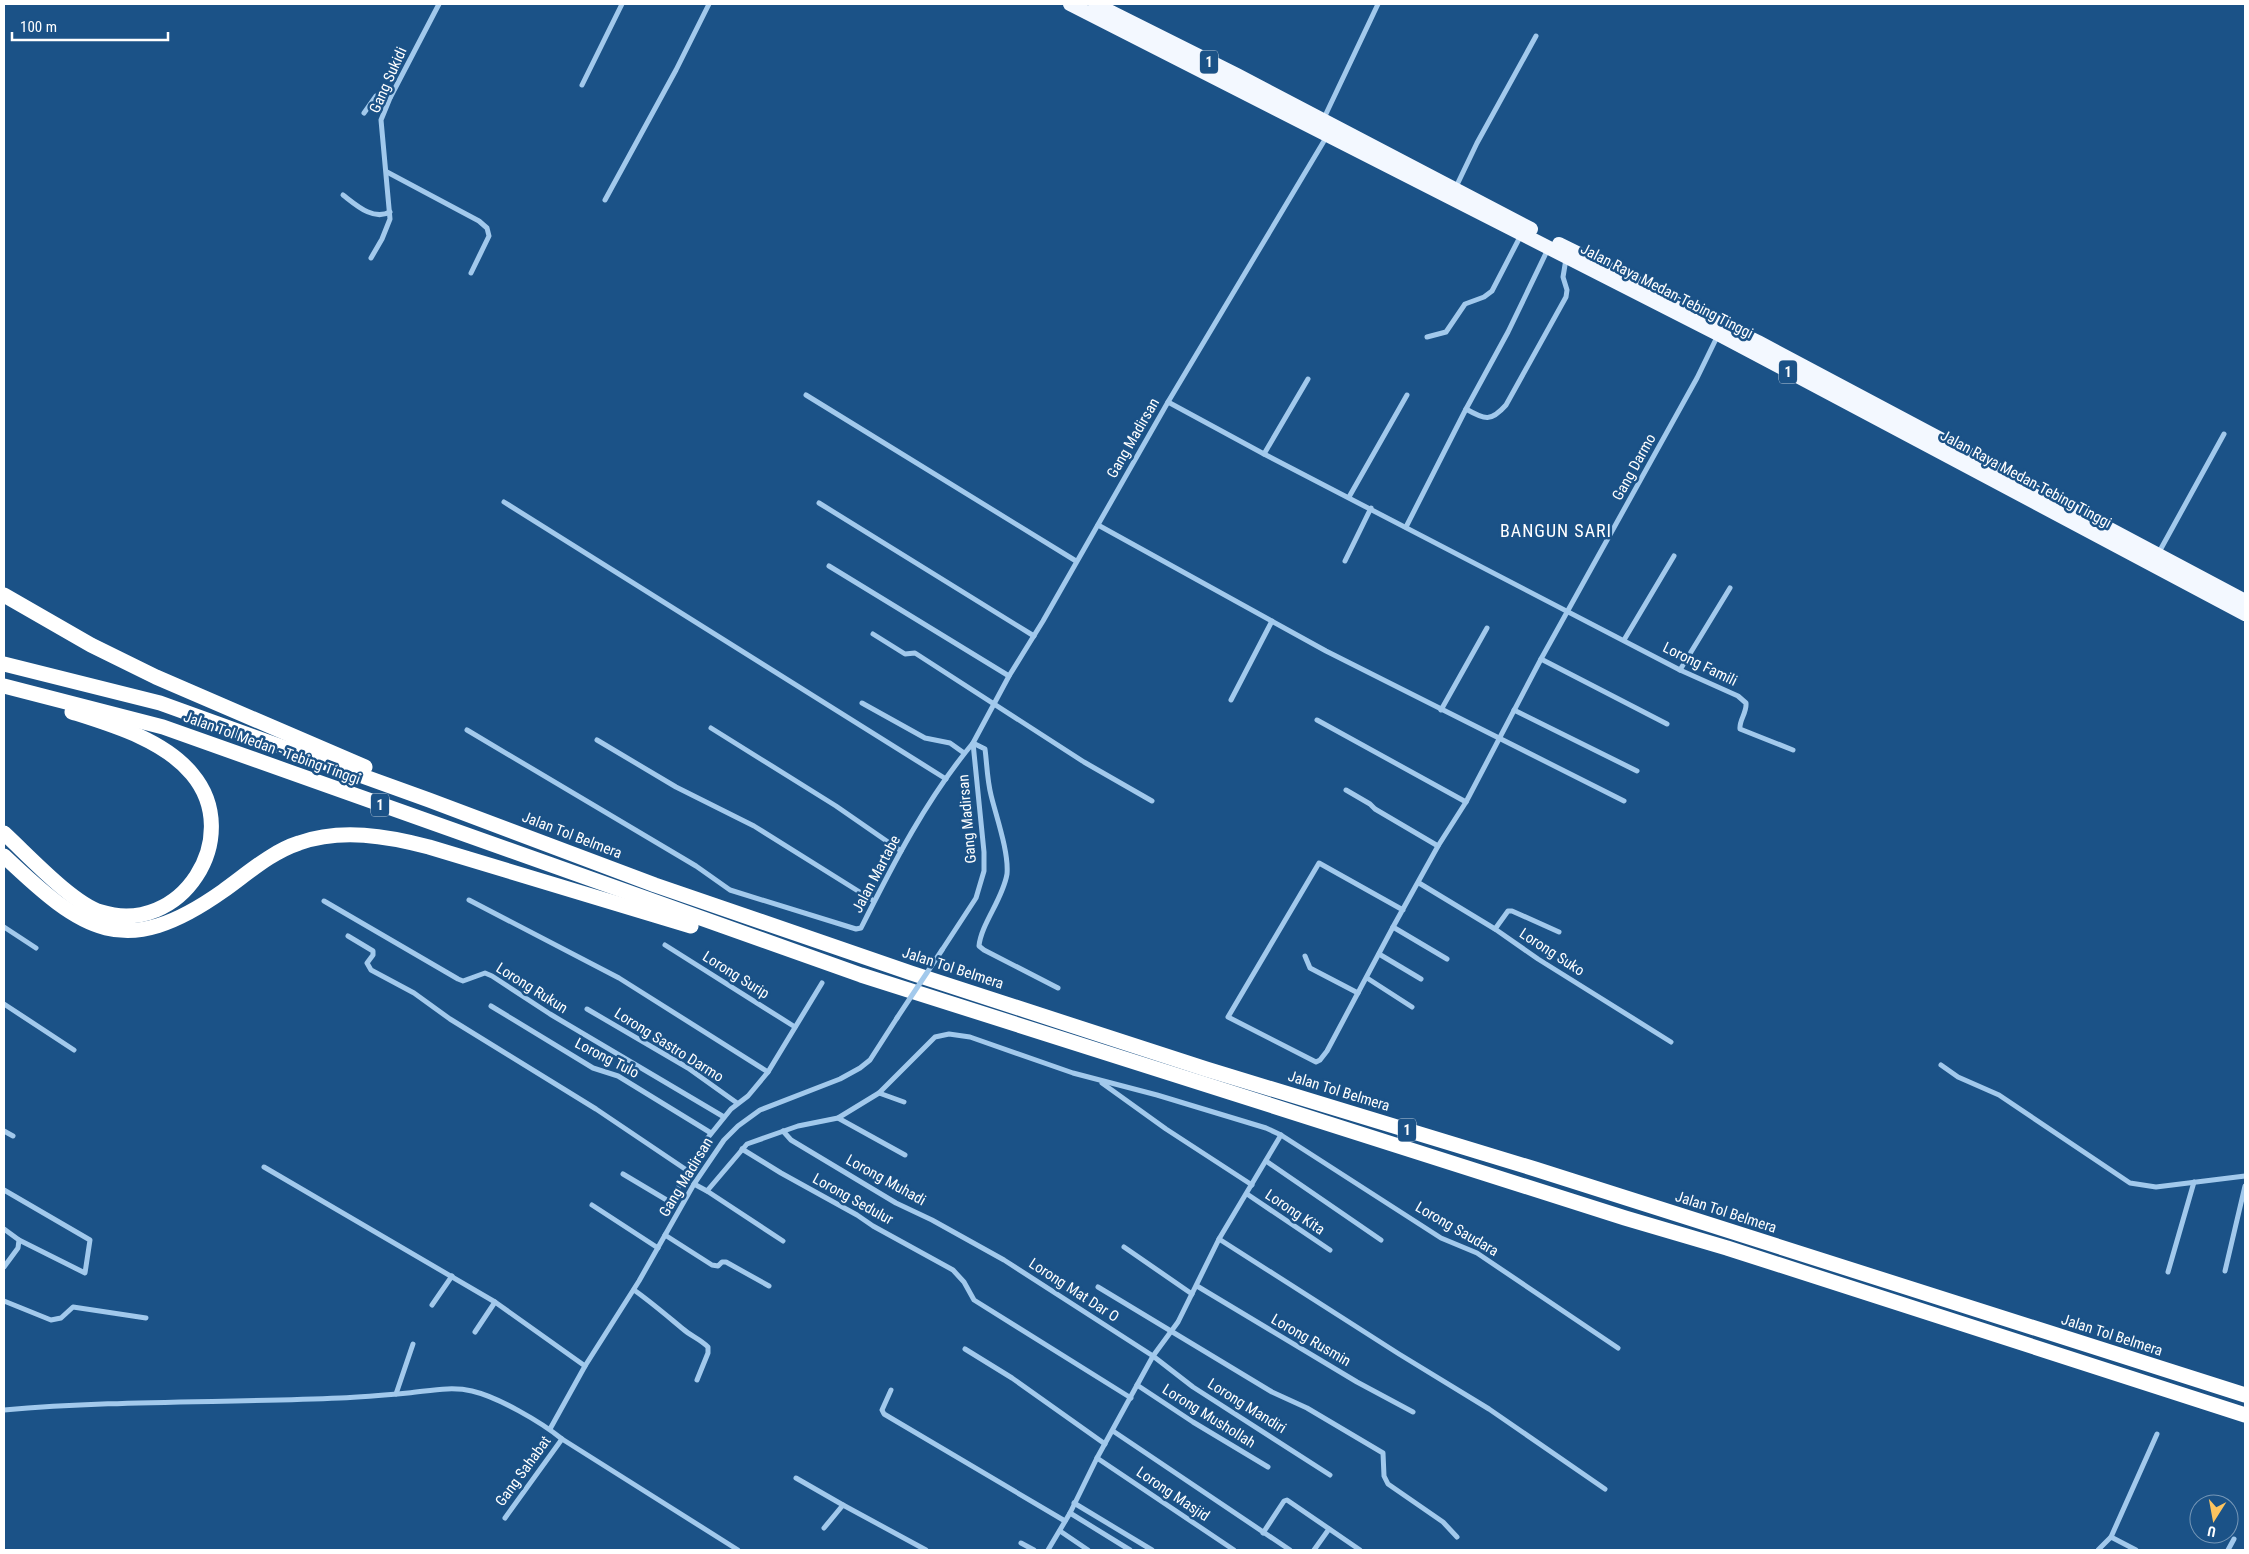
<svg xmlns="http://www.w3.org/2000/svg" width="2249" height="1554" font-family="'Roboto Condensed',sans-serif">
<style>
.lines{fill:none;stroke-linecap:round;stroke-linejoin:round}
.minor{stroke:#a2c9ec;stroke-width:5}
.trunk{stroke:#f3f8ff;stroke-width:14}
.motorway{stroke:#fff;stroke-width:15}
.minor-bridge{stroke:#a2c9ec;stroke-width:5}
.labels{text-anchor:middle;stroke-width:5;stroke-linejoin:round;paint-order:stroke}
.shield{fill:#1b5287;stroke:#bbcbdb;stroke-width:1}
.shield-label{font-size:14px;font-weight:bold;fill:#fff}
.street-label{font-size:15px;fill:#fff;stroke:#1b5287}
.quarter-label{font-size:18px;letter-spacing:1px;fill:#fff;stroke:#1b5287}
</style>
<rect width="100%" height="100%" fill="#1b5287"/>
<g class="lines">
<g class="minor">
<path d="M582 85 622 4"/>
<path d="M364 113 376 96 390 98"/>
<path d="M1324 118 1378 4"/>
<path d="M387 172 479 221 487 228 489 236 471 273"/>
<path d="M1455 189 1477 143 1536 36"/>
<path d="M343 195C356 205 373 221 390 212"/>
<path d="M605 200 676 70 709 4"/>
<path d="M371 258 382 239 390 219 381 120 390 98 439 4"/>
<path d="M1427 337 1446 332 1465 304 1484 297 1492 291 1521 235"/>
<path d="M806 395 1076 561"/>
<path d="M1168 402 1264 454 1680 670 1738 696 1746 703C1747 713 1739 720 1740 729L1793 750"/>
<path d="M1466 409C1485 420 1491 422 1506 405L1566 297 1567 290 1563 277 1566 259"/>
<path d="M1264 454 1308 379"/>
<path d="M1349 497 1407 395"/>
<path d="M504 502 946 779"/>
<path d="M819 503 1034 636"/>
<path d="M1098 525 1326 651 1624 801"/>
<path d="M1406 527 1466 409 1508 332 1548 249"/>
<path d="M2158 554 2224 434"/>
<path d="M1345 561 1371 508"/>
<path d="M829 566 1009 676"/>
<path d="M873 634 905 654 915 653 1084 762 1152 801"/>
<path d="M1624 640 1674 556"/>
<path d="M1541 659 1667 724"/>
<path d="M1680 670 1730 588"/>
<path d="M1231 700 1272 621"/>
<path d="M862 703 925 738 950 743 964 753"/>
<path d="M1441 710 1487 628"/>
<path d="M1514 710 1637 771"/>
<path d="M1317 720 1466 802"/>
<path d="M711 728 836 806 901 851"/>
<path d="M467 730 696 866 730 890 856 929 861 928C893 864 927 798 973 743L985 749C987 764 987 779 991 795 996 816 1009 852 1007 874 1003 899 981 924 979 946L984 950 1058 988"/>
<path d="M597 740 676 787 754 826 874 901"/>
<path d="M1346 790 1370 804 1375 809 1438 846"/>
<path d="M1419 883 1495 929 1538 959 1671 1042"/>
<path d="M469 900 619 978 768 1072"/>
<path d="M324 901 458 979 463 981 485 973 492 976 550 1014 724 1117"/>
<path d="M1403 910 1319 863 1228 1017 1316 1062 1320 1060 1327 1051 1393 927 1438 846 1466 802 1541 659 1697 378 1718 335"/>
<path d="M4 927 36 948"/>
<path d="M1393 927 1447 959"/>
<path d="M1495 929 1508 911H1512L1559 932"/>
<path d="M348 936 373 951V955L367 963 371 970 414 993 450 1019 596 1109 688 1171"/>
<path d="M665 945 795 1027"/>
<path d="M942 950 976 898 984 871V852L973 743 1009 676 1043 621 1168 402 1327 136"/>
<path d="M1379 954 1421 979"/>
<path d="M1305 956 1310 968 1358 993"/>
<path d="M1367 978 1412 1007"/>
<path d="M4 1004 74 1050"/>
<path d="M491 1006 593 1068 618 1076 711 1133"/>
<path d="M587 1009 688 1068 737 1103"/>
<path d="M1941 1065 1958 1077 1999 1095 2130 1183 2156 1187 2245 1176"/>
<path d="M1102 1083 1166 1129 1252 1185"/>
<path d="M879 1093 904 1102"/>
<path d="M838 1118 905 1155"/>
<path d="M4 1131 13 1136"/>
<path d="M783 1131 791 1140 896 1203 932 1220 1004 1260 1153 1356 1193 1387 1330 1475"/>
<path d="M742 1149 781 1173 857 1215 873 1226 953 1270 964 1282 974 1300 1131 1398"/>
<path d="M1266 1161 1381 1240"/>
<path d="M264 1167 495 1302 585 1366"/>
<path d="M623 1174 670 1202 706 1140 731 1109 748 1096 768 1072 822 983"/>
<path d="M694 1184 707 1191 747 1144 798 1126 838 1118 879 1093 935 1037 949 1034 970 1037 1073 1073 1157 1095 1266 1128 1281 1135 1441 1238 1477 1253 1618 1348"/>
<path d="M4 1190 90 1240 85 1273 19 1240"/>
<path d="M707 1191 783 1241"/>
<path d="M1247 1194 1330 1250"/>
<path d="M592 1205 658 1248"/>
<path d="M4 1229 19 1240 18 1248 4 1267"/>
<path d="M665 1235 712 1265 718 1266 722 1262H726L769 1286"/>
<path d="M1219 1239 1399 1354 1489 1409 1605 1489"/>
<path d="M1124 1247 1192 1294"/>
<path d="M2225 1271 2245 1186"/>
<path d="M2168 1272 2194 1182"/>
<path d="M1197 1286 1357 1382 1413 1412"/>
<path d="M1098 1287 1272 1392 1307 1408 1383 1453 1384 1476 1388 1484 1443 1522 1457 1537"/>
<path d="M634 1290C651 1302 666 1315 683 1329 691 1336 700 1339 708 1347V1353L697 1380"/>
<path d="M4 1301 51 1320 61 1318 73 1307 146 1318"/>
<path d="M432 1305 452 1276"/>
<path d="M475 1332 495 1302"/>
<path d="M965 1349 1012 1378 1105 1444"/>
<path d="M1137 1385 1193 1422 1268 1467"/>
<path d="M891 1390 882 1410 884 1414 1065 1521"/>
<path d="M396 1394 413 1344"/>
<path d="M4 1410C116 1400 228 1403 340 1398 363 1397 386 1395 408 1393 429 1391 451 1386 472 1391 498 1397 541 1422 562 1439L738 1550"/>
<path d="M550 1429 585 1366 639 1281 694 1184 724 1140 738 1126 760 1110 840 1079 860 1068 870 1060 897 1018"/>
<path d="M1113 1431 1290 1550"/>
<path d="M1097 1458 1234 1550"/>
<path d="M796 1478 843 1505"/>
<path d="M1074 1503 1152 1550"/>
<path d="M1070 1513 1130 1550"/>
<path d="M505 1518 562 1439"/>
<path d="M824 1528 843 1505 926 1550"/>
<path d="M1060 1531 1088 1550"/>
<path d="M1263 1533 1284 1501 1287 1500 1360 1550"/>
<path d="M2111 1537 2157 1434"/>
<path d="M1021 1543 1034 1550"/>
<path d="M1048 1550 1070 1513 1097 1458 1153 1356 1178 1322 1219 1239 1281 1135"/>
<path d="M1314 1550 1329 1529"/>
<path d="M2098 1550 2111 1537 2136 1550"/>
<path d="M2228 1550 2234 1539"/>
</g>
<g class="trunk">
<path d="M1070 4 1718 334 2245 614"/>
<path d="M1095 4 1237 75 1531 229"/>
<path d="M1559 244 1758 342 2245 601"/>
</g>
<g class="motorway">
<path d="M4 595 91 645 156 677 365 767"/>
<path d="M4 664 160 703 429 800 655 885 911 973 1206 1069 1535 1169 2245 1395"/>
<path d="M4 686 163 727 861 975 1625 1218 1727 1248 2245 1415"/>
<path d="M4 833C28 855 72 903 101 912 181 937 245 837 192 774 164 740 113 725 72 712"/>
<path d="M4 856C83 931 124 961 223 891 247 874 271 852 299 843 341 828 387 836 429 847L691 926"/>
</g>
<path class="minor-bridge" d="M897 1018 942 950"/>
</g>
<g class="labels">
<g class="shield">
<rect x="1200" y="50.5" width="18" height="23" rx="4"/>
<rect x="1779" y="360.5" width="18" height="23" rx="4"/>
<rect x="371" y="793.5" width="18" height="23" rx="4"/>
<rect x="1398" y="1118.5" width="18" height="23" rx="4"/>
</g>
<g class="shield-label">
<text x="1209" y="67">1</text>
<text x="1788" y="377">1</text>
<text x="380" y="810">1</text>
<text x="1407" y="1135">1</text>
</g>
<g class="street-label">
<text transform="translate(388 80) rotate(-66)" y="5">Gang Sukidi</text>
<text transform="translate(1667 291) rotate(27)" y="5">Jalan Raya Medan-Tebing Tinggi</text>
<text transform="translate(1133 438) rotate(-60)" y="5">Gang Madirsan</text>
<text transform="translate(1634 467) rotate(-61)" y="5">Gang Darmo</text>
<text transform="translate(2026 479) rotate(28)" y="5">Jalan Raya Medan-Tebing Tinggi</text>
<text transform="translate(1700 664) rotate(26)" y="5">Lorong Famili</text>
<text transform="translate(272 748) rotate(20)" y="5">Jalan Tol Medan - Tebing Tinggi</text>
<text transform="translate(967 819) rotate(-95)" y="5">Gang Madirsan</text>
<text transform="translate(572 835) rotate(21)" y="5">Jalan Tol Belmera</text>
<text transform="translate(876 874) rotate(-62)" y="5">Jalan Martabe</text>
<text transform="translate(1552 952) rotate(33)" y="5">Lorong Suko</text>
<text transform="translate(953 968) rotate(18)" y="5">Jalan Tol Belmera</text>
<text transform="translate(736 975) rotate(32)" y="5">Lorong Surip</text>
<text transform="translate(532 988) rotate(32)" y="5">Lorong Rukun</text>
<text transform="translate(669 1045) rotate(32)" y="5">Lorong Sastro Darmo</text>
<text transform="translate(607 1058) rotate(27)" y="5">Lorong Tulo</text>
<text transform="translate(1339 1091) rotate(17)" y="5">Jalan Tol Belmera</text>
<text transform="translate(686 1177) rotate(-59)" y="5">Gang Madirsan</text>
<text transform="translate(886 1180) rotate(29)" y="5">Lorong Muhadi</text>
<text transform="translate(853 1199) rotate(29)" y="5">Lorong Sedulur</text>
<text transform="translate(1295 1212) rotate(34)" y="5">Lorong Kita</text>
<text transform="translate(1726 1212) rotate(18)" y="5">Jalan Tol Belmera</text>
<text transform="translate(1457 1229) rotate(30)" y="5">Lorong Saudara</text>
<text transform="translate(1074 1290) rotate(33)" y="5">Lorong Mat Dar O</text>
<text transform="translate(2112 1335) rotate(18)" y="5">Jalan Tol Belmera</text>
<text transform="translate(1311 1340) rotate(30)" y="5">Lorong Rusmin</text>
<text transform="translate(1247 1406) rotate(32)" y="5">Lorong Mandiri</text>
<text transform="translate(1209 1416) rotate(32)" y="5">Lorong Mushollah</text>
<text transform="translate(523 1471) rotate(-54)" y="5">Gang Sahabat</text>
<text transform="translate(1173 1494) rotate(34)" y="5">Lorong Masjid</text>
</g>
<g class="quarter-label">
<text x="1556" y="537">BANGUN SARI</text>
</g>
</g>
<rect width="2249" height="1554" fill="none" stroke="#ffffff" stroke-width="10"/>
<g transform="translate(2214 1519) rotate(191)"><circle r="24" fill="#1b5287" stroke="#7697b7"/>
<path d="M0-4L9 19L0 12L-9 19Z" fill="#fdc45f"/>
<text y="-8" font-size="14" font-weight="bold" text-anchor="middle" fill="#ffffff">U</text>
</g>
<path d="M12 32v8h156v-8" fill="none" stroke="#ffffff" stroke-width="2.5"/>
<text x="20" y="32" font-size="15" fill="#ffffff" stroke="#1b5287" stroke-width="4" paint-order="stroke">100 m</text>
</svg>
